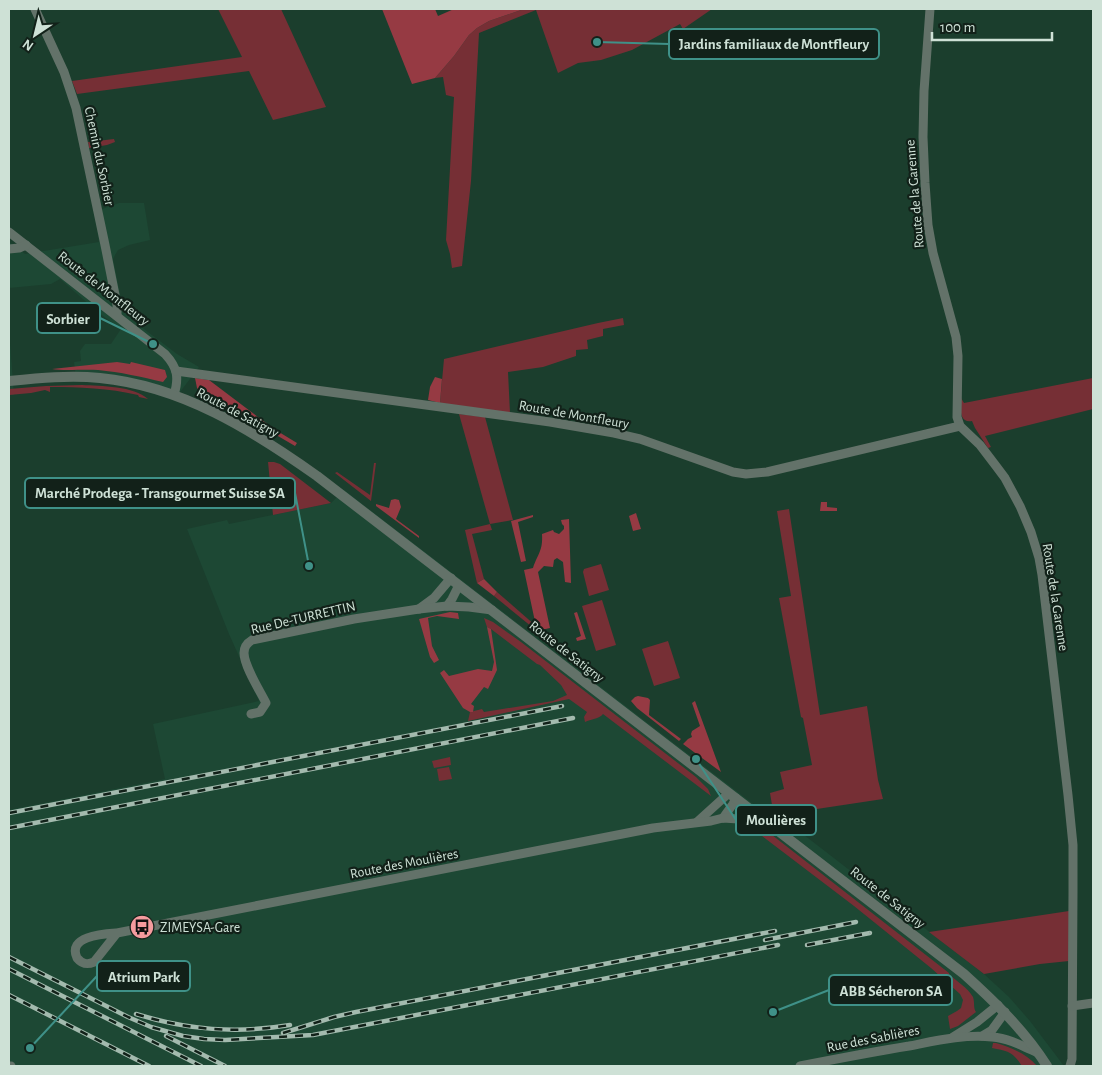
<svg xmlns="http://www.w3.org/2000/svg" width="1102" height="1075" font-family="'Alegreya Sans',sans-serif">
<style>
.built{fill:#1d4834}
.green{fill:#762f35}
.forest{fill:#963a43}
.lines{fill:none;stroke-linecap:round;stroke-linejoin:round}
.minor{stroke:#637269;stroke-width:9}
.tertiary{stroke:#637269;stroke-width:10}
.rail-casing{stroke:#a3baae;stroke-width:4.5}
.rail{stroke:#122119;stroke-width:2.5;stroke-dasharray:8;stroke-linecap:butt}
.labels{text-anchor:middle;stroke-width:4.5;stroke-linejoin:round;paint-order:stroke}
.street-label{font-size:14px;fill:#cee1d6;stroke:#122119}
.poi-label{font-size:14px;fill:#cee1d6;stroke:#122119;text-anchor:start}
.leader{fill:none;stroke:#3f9188;stroke-width:2}
.callout-dot{fill:#3f9188;stroke:#122119;stroke-width:2}
.callout{fill:#122119;stroke:#3f9188;stroke-width:2}
.callout-label{font-size:15px;text-anchor:middle;font-weight:bold;fill:#cee1d6}
</style>
<rect width="100%" height="100%" fill="#1b3e2d"/>
<g class="built">
<path d="M119 203H144L150 240 129 245 118 250 115 255 113 259 122 304 126 312 132 320 177 354 199 367 180 392H162L76 378 74 362 81 361 80 351 85 344H111L121 329 99 313 60 279 51 284 9 288V242L25 254 99 242 94 212Z"/>
<path d="M9 343H10L14 395H9Z"/>
<path d="M344 490 769 816 773 811 984 974 1009 997 1030 1021 1064 1066H9V810L165 779 153 724 259 701 229 634 187 529 227 520 229 524 331 503Z"/>
</g>
<g class="green">
<path d="M218 9H281L326 107 273 120 249 71 77 94 72 81 242 57Z"/>
<path d="M524 9H712L683 29 680 24 632 50 601 60 578 63 558 73 536 10 479 33 471 181 462 266 452 268 450 254 446 240 454 97 446 95 443 77 435 78 454 56 469 35 477 28 489 21Z"/>
<path d="M114 139 115 142 107 145 89 148 88 142Z"/>
<path d="M623 318 624 325 603 329V336L587 340 588 349 576 350V356L543 367 508 372 510 413 440 403 444 359 598 323Z"/>
<path d="M1093 378V409L985 436 991 447 988 448 975 428 972 421C958 423 961 408 961 398L964 403Z"/>
<path d="M82 385C101 386 134 386 148 399L139 397 138 395C108 388 80 387 50 387V392L45 390 31 393 9 395V389L46 386Z"/>
<path d="M459 414 485 417 513 520 490 524 492 530 472 534 484 579 477 583 465 530 490 524Z"/>
<path d="M268 462H274L280 464 331 503 273 515Z"/>
<path d="M374 463H376L371 501 335 473 337 472 370 495Z"/>
<path d="M789 509 820 715 867 706 878 780 883 799 777 815 773 811 770 793 784 789 780 772 812 765 803 718 801 717 779 598 791 596 777 511Z"/>
<path d="M601 564 609 590 589 596 583 572 584 569Z"/>
<path d="M497 592 536 626 537 631 494 596Z"/>
<path d="M602 600 616 645 596 651 582 606Z"/>
<path d="M484 618 493 622 521 642 696 777 708 789 711 796 603 714C599 719 591 719 585 722L584 717 587 712 569 699 468 721 470 712 482 709 484 712 553 701 567 695 561 685 540 665 537 664 491 629 487 627Z"/>
<path d="M668 641 680 678 654 686 642 649Z"/>
<path d="M450 757 451 765 434 768 432 761Z"/>
<path d="M449 767 452 779 439 781 437 769Z"/>
<path d="M749 826 763 831 772 835 949 973V974C956 981 968 988 973 997 975 1003 973 1008 976 1012L958 1026 950 1029 948 1016 957 1011 961 1008 963 1000 960 994 931 968 854 906Z"/>
<path d="M1069 911V961L1040 964 984 974 929 932Z"/>
<path d="M993 1043H996C1012 1048 1027 1054 1037 1066H1022C1013 1052 1008 1051 992 1048Z"/>
</g>
<g class="forest">
<path d="M382 9H435L438 16 454 9H524L489 21 477 28 469 35 454 56 435 78 412 84Z"/>
<path d="M117 362 130 364 131 362 165 370 167 377 163 382C142 377 120 372 98 370 85 369 63 371 52 369Z"/>
<path d="M435 377 442 379 440 403 428 400 430 387Z"/>
<path d="M195 378 209 380 274 429 297 443 295 446 242 415 202 394 197 388Z"/>
<path d="M395 499 399 500 401 507 396 519 419 536V538L376 506V504L389 508 391 500Z"/>
<path d="M821 502H827V507L837 508V511H820Z"/>
<path d="M636 513 641 529 633 531 629 516Z"/>
<path d="M533 515V517L518 522 526 561 521 562 511 521Z"/>
<path d="M569 519 571 583 565 582 563 562 557 558 554 560 553 567 544 566 538 572 550 628 537 631 524 570 533 568C538 553 543 551 542 534L553 530 554 532 559 534 564 529V526L562 524 561 520Z"/>
<path d="M484 579 497 592 494 596 477 583Z"/>
<path d="M450 612 458 613 459 619 437 616 428 618 432 646 439 660 434 663 430 657 419 619Z"/>
<path d="M577 612 586 639 577 641 576 638 581 636 574 613Z"/>
<path d="M487 627 491 629 497 670 488 689 484 687 471 704 474 706 473 712H470L463 708 440 673 444 670 449 676 478 669 492 671 494 662Z"/>
<path d="M638 696 648 698 650 700 649 715 681 739 679 741 637 708 631 701 635 697Z"/>
<path d="M695 701 721 772 683 744 688 739 692 737 691 734 692 731 700 726 692 703Z"/>
</g>
<g class="lines">
<g class="minor">
<path d="M35 9 64 72 76 108 105 245 117 305V316"/>
<path d="M930 9 924 91 923 137 925 183 928 225 933 253 956 337 958 356 957 417 960 426 980 445 996 466 1005 478 1020 506 1031 532 1039 558 1042 575 1068 795 1073 845V892L1072 1059 1070 1066"/>
<path d="M9 232 165 354C178 368 179 378 174 395"/>
<path d="M9 249 19 248 26 245"/>
<path d="M176 371 550 422 614 433 640 439 733 472 746 474 767 472 960 426"/>
<path d="M447 606 452 599 459 585"/>
<path d="M419 609 434 598 451 578"/>
<path d="M251 714 260 712 266 703C260 691 244 666 244 653 244 647 247 643 252 640L354 619 419 609 447 606 469 607 492 610"/>
<path d="M723 818 733 804 736 798"/>
<path d="M697 822 729 793"/>
<path d="M117 933 94 962C87 965 82 964 77 958 67 936 103 934 117 933L653 828 711 821 723 818 754 820 768 823"/>
<path d="M1072 1006 1093 1003"/>
<path d="M982 1036 992 1030 1005 1012"/>
<path d="M953 1037 977 1022 998 1005"/>
<path d="M9 1066H11"/>
<path d="M800 1066C836 1059 872 1052 909 1046 935 1041 964 1034 992 1037 1008 1038 1023 1046 1038 1053"/>
</g>
<path class="tertiary" d="M9 381C39 378 70 375 100 378 182 386 252 430 317 476L964 974C995 1002 1025 1031 1047 1066"/>
<g class="rail-casing">
<g id="rail">
<path d="M9 813 562 706"/>
<path d="M9 828 573 718"/>
<path d="M765 940 856 922"/>
<path d="M807 945 870 933"/>
<path d="M9 957 128 1017 151 1027 183 1036 204 1039 225 1040 313 1035 778 945"/>
<path d="M9 969 201 1066"/>
<path d="M9 995 149 1066"/>
<path d="M136 1014C188 1030 236 1034 290 1025"/>
<path d="M283 1033 334 1017 356 1012 775 931"/>
<path d="M166 1036 225 1066"/>
</g>
</g>
<use href="#rail" class="rail"/>
</g>
<defs>
<g id="bus-disc" transform="scale(1.25)"><circle r="9.5" fill="#f59b9e" stroke="#122119"/><path d="M-5-6H5V4H4V6H2V4H-2V6H-4V4H-5ZM-3.5-4V0h7V-4ZM-3.5 1.2v1.5H-2V1.2ZM2 1.2v1.5H3.5V1.2Z" fill="#111"/></g>
</defs>
<g fill-rule="evenodd">
<use href="#bus-disc" x="142" y="927"/>
</g>
<g class="labels">
<g class="street-label">
<text transform="translate(100 156) rotate(78)" y="5">Chemin du Sorbier</text>
<text transform="translate(914 194) rotate(-95)" y="5">Route de la Garenne</text>
<text transform="translate(104 288) rotate(38)" y="5">Route de Montfleury</text>
<text transform="translate(238 412) rotate(28)" y="5">Route de Satigny</text>
<text transform="translate(574 414) rotate(10)" y="5">Route de Montfleury</text>
<text transform="translate(1056 597) rotate(81)" y="5">Route de la Garenne</text>
<text transform="translate(303 617) rotate(-13)" y="5">Rue De-TURRETTIN</text>
<text transform="translate(567 651) rotate(38)" y="5">Route de Satigny</text>
<text transform="translate(404 863) rotate(-11)" y="5">Route des Moulières</text>
<text transform="translate(888 897) rotate(38)" y="5">Route de Satigny</text>
<text transform="translate(873 1038) rotate(-11)" y="5">Rue des Sablières</text>
</g>
<g class="poi-label">
<text x="160" y="932">ZIMEYSA-Gare</text>
</g>
</g>
<path class="leader" d="M597 42L669 44M153 344L100 318M309 566L295 493M696 759L736 820M30 1048L97 976M773 1012L829 990"/>
<g class="callout-dot">
<circle cx="597" cy="42" r="5"/>
<circle cx="153" cy="344" r="5"/>
<circle cx="309" cy="566" r="5"/>
<circle cx="696" cy="759" r="5"/>
<circle cx="30" cy="1048" r="5"/>
<circle cx="773" cy="1012" r="5"/>
</g>
<g class="callout">
<rect x="669" y="29" width="210" height="30" rx="5"/>
<rect x="37" y="303" width="63" height="30" rx="5"/>
<rect x="25" y="478" width="270" height="30" rx="5"/>
<rect x="736" y="805" width="80" height="30" rx="5"/>
<rect x="97" y="961" width="93" height="30" rx="5"/>
<rect x="829" y="975" width="123" height="30" rx="5"/>
</g>
<g class="callout-label">
<text x="774" y="49">Jardins familiaux de Montfleury</text>
<text x="68" y="324">Sorbier</text>
<text x="160" y="498">Marché Prodega - Transgourmet Suisse SA</text>
<text x="776" y="825">Moulières</text>
<text x="144" y="982">Atrium Park</text>
<text x="891" y="996">ABB Sécheron SA</text>
</g>
<rect width="1102" height="1075" fill="none" stroke="#cee1d6" stroke-width="20"/>
<g transform="translate(35 35) rotate(215)" stroke="#122119" stroke-width="4" paint-order="stroke">
<path d="M0-4L9 19L0 12L-9 19Z" fill="#cee1d6"/>
<text y="-8" font-size="14" font-weight="bold" text-anchor="middle" fill="#cee1d6">N</text>
</g>
<path d="M932 32v8h120v-8" fill="none" stroke="#cee1d6" stroke-width="2.5"/>
<text x="940" y="32" font-size="15" fill="#cee1d6" stroke="#122119" stroke-width="4" paint-order="stroke">100 m</text>
</svg>
